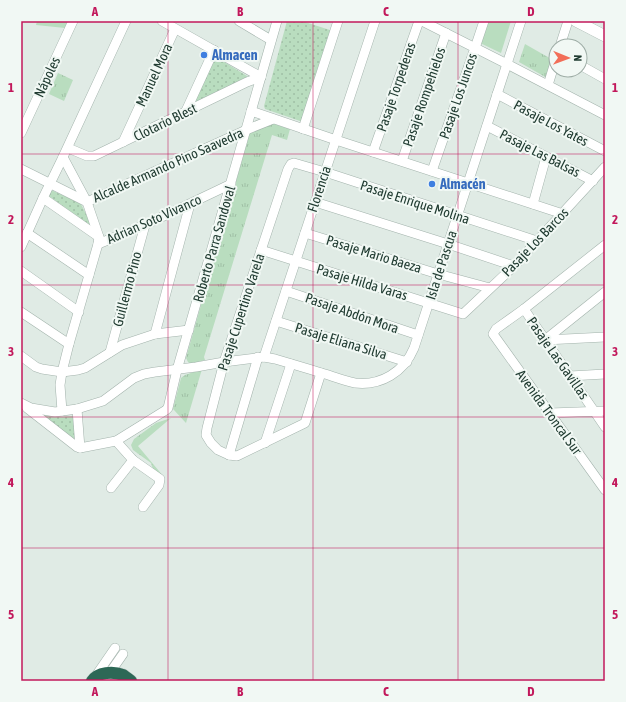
<svg xmlns="http://www.w3.org/2000/svg" width="626" height="702" font-family="'Asap Condensed',sans-serif">
<style>
.grass{fill:url(#grass-tufts)}
.park{fill:url(#park-dots)}
.pitch{fill:#b9ddbf}
.lines{fill:none;stroke-linecap:round;stroke-linejoin:round}
.minor-casing{stroke:#a3b3ac;stroke-width:10}
.tertiary-casing{stroke:#a3b3ac;stroke-width:12}
.motorway-casing{stroke:#c1c8c6;stroke-width:13}
.minor{stroke:#fff;stroke-width:9}
.tertiary{stroke:#fff;stroke-width:11}
.motorway{stroke:#2d6856;stroke-width:12}
.grid{fill:none;stroke:#c2185b;stroke-width:1;stroke-opacity:0.55}
.shop-dot{fill:#3f7fe0;stroke:#f1f8f4;stroke-width:1.5}
.labels{text-anchor:middle;stroke-width:4;stroke-linejoin:round;paint-order:stroke}
.shop-label{font-size:14px;font-weight:bold;fill:#366cbe;stroke:#f1f8f4;text-anchor:start}
.street-label{font-size:14px;fill:#213c32;stroke:#f1f8f4}
.neatline{fill:none;stroke:#c2185b;stroke-width:1.5}
.grid-label{font-size:13px;text-anchor:middle;font-weight:bold;fill:#c2185b}
</style>
<defs>
<pattern id="grass-tufts" width="24" height="20" patternUnits="userSpaceOnUse"><rect width="24" height="20" fill="#b9ddbf"/><path d="M3 7l-1-3M5 7V3M7 7l1-3M15 17l-1-3M17 17v-4M19 17l1-3" fill="none" stroke="#9fbfa5"/></pattern>
<pattern id="park-dots" width="8" height="8" patternUnits="userSpaceOnUse"><rect width="8" height="8" fill="#b9ddbf"/><path d="M2 2h.1M6 6h.1" fill="none" stroke="#9fbfa5" stroke-width="1.8" stroke-linecap="round"/></pattern>
</defs>
<rect width="100%" height="100%" fill="#e0ebe5"/>
<g class="grass">
<path d="M525 44 553 60 547 78 519 62Z"/>
<path d="M58 73 73 80 64 101 49 94Z"/>
<path d="M268 122 290 129 287 140 272 135 204 357 205 360 191 364 188 362 186 358 250 132Z"/>
<path d="M202 369 186 423 173 409 181 378 185 375Z"/>
<path d="M171 418 138 446 164 477 153 469 151 463 133 450 131 445 134 439 156 423Z"/>
</g>
<g class="park">
<path d="M287 21H302L333 31 303 122 265 109 264 106Z"/>
<path d="M216 57 247 76V79L193 105 213 58Z"/>
<path d="M51 190 80 203 82 206 93 228 49 196Z"/>
<path d="M37 414 56 417 73 416 79 443Z"/>
</g>
<g class="pitch">
<path d="M37 21H68L65 28 36 25Z"/>
<path d="M486 21H511L501 53 480 43Z"/>
</g>
<g class="lines">
<g class="minor-casing">
<g id="minor">
<path d="M162 21 261 77"/>
<path d="M239 21 271 40"/>
<path d="M422 21 507 64 605 115"/>
<path d="M560 46 568 21"/>
<path d="M580 65 605 79"/>
<path d="M548 85 556 59"/>
<path d="M497 94 605 151"/>
<path d="M251 111 336 140 563 214"/>
<path d="M185 113 214 50"/>
<path d="M487 126 593 181"/>
<path d="M303 129 338 21"/>
<path d="M21 133 73 21"/>
<path d="M123 142 175 29"/>
<path d="M68 148 87 156H94L247 82 261 77"/>
<path d="M373 152 419 21"/>
<path d="M402 161 446 33"/>
<path d="M21 169 87 202 246 130 273 119"/>
<path d="M432 171 475 48 484 21"/>
<path d="M43 198 99 237"/>
<path d="M315 202 448 244 514 266"/>
<path d="M533 204 546 157"/>
<path d="M27 233 89 275"/>
<path d="M305 233 438 274 490 288"/>
<path d="M98 244 145 225 231 184"/>
<path d="M605 245 524 309 496 329 493 334 605 490"/>
<path d="M21 247 43 198 63 157 126 21"/>
<path d="M261 250 463 314 514 266 605 167"/>
<path d="M21 271 79 312"/>
<path d="M286 291 418 335"/>
<path d="M524 309 605 427"/>
<path d="M21 312 69 344"/>
<path d="M276 321 407 362"/>
<path d="M155 334 190 204"/>
<path d="M545 340 605 292"/>
<path d="M545 340 605 337"/>
<path d="M110 352 145 225"/>
<path d="M21 356 36 367 42 369 62 372 78 370 85 368 122 345 155 334 189 330"/>
<path d="M264 357 375 21"/>
<path d="M321 373 305 423 237 456 229 455 218 450 211 443 206 435 207 428 224 362 288 169 291 164 294 163 325 172 537 241"/>
<path d="M570 376 605 374"/>
<path d="M21 403 31 408 55 412 77 409 103 401 134 378 144 374 155 372 196 367 224 362 264 357 275 359C292 364 309 369 325 374 335 377 345 381 355 383 381 386 404 372 414 348L521 21"/>
<path d="M27 408 77 447 80 448 116 441 166 410 168 408 177 370 277 21"/>
<path d="M77 409 80 448"/>
<path d="M62 411 60 385 62 372 69 344 98 244 99 237 87 202 63 157"/>
<path d="M550 413 605 411"/>
<path d="M116 441 133 460 160 479 159 485 143 507"/>
<path d="M265 443 291 364"/>
<path d="M229 455 258 357"/>
<path d="M111 488 133 460"/>
<path d="M95 677 115 648"/>
<path d="M104 681 123 654"/>
</g>
</g>
<g class="tertiary-casing">
<path id="tertiary" d="M576 21 605 36"/>
</g>
<g class="motorway-casing">
<path id="motorway" d="M92 681C98 672 113 671 123 675 126 677 128 679 131 681"/>
</g>
<use href="#minor" class="minor"/>
<use href="#tertiary" class="tertiary"/>
<use href="#motorway" class="motorway"/>
</g>
<path class="grid" d="M168 21V681M313 21V681M458 21V681M21 154H605M21 285H605M21 417H605M21 548H605"/>
<g class="shop-dot">
<circle cx="204" cy="55" r="4"/>
<circle cx="432" cy="184" r="4"/>
</g>
<g class="labels">
<g class="shop-label">
<text x="212" y="60">Almacen</text>
<text x="440" y="189">Almacén</text>
</g>
<g class="street-label">
<text transform="translate(154 75) rotate(-65)" y="5">Manuel Mora</text>
<text transform="translate(47 77) rotate(-65)" y="5">Nápoles</text>
<text transform="translate(396 87) rotate(-71)" y="5">Pasaje Torpederas</text>
<text transform="translate(458 96) rotate(-71)" y="5">Pasaje Los Juncos</text>
<text transform="translate(424 97) rotate(-71)" y="5">Pasaje Rompehielos</text>
<text transform="translate(165 122) rotate(-26)" y="5">Clotario Blest</text>
<text transform="translate(551 123) rotate(28)" y="5">Pasaje Los Yates</text>
<text transform="translate(540 153) rotate(27)" y="5">Pasaje Las Balsas</text>
<text transform="translate(168 165) rotate(-24)" y="5">Alcalde Armando Pino Saavedra</text>
<text transform="translate(319 189) rotate(-72)" y="5">Florencia</text>
<text transform="translate(415 202) rotate(18)" y="5">Pasaje Enrique Molina</text>
<text transform="translate(154 219) rotate(-24)" y="5">Adrian Soto Vivanco</text>
<text transform="translate(535 242) rotate(-46)" y="5">Pasaje Los Barcos</text>
<text transform="translate(214 244) rotate(-74)" y="5">Roberto Parra Sandoval</text>
<text transform="translate(374 254) rotate(17)" y="5">Pasaje Mario Baeza</text>
<text transform="translate(441 265) rotate(-72)" y="5">Isla de Pascua</text>
<text transform="translate(362 282) rotate(17)" y="5">Pasaje Hilda Varas</text>
<text transform="translate(127 289) rotate(-75)" y="5">Guillermo Pino</text>
<text transform="translate(241 312) rotate(-72)" y="5">Pasaje Cupertino Varela</text>
<text transform="translate(352 313) rotate(19)" y="5">Pasaje Abdón Mora</text>
<text transform="translate(341 341) rotate(17)" y="5">Pasaje Eliana Silva</text>
<text transform="translate(558 358) rotate(55)" y="5">Pasaje Las Gavillas</text>
<text transform="translate(549 412) rotate(54)" y="5">Avenida Troncal Sur</text>
</g>
</g>
<rect width="626" height="702" fill="none" stroke="#f1f8f4" stroke-width="44"/>
<g transform="translate(568 58) rotate(91)"><circle r="19" fill="#f1f8f4" stroke="#9eada6"/>
<path d="M0-3L7 15L0 10L-7 15Z" fill="#f26e58"/>
<text y="-6" font-size="11" font-weight="bold" text-anchor="middle" fill="#213c32">N</text>
</g>
<rect x="22" y="22" width="582" height="658" class="neatline"/>
<g class="grid-label">
<text x="95" y="16">A</text>
<text x="240" y="16">B</text>
<text x="386" y="16">C</text>
<text x="531" y="16">D</text>
<text x="11" y="92">1</text>
<text x="615" y="92">1</text>
<text x="11" y="224">2</text>
<text x="615" y="224">2</text>
<text x="11" y="356">3</text>
<text x="615" y="356">3</text>
<text x="11" y="487">4</text>
<text x="615" y="487">4</text>
<text x="11" y="619">5</text>
<text x="615" y="619">5</text>
<text x="95" y="696">A</text>
<text x="240" y="696">B</text>
<text x="386" y="696">C</text>
<text x="531" y="696">D</text>
</g>
</svg>
